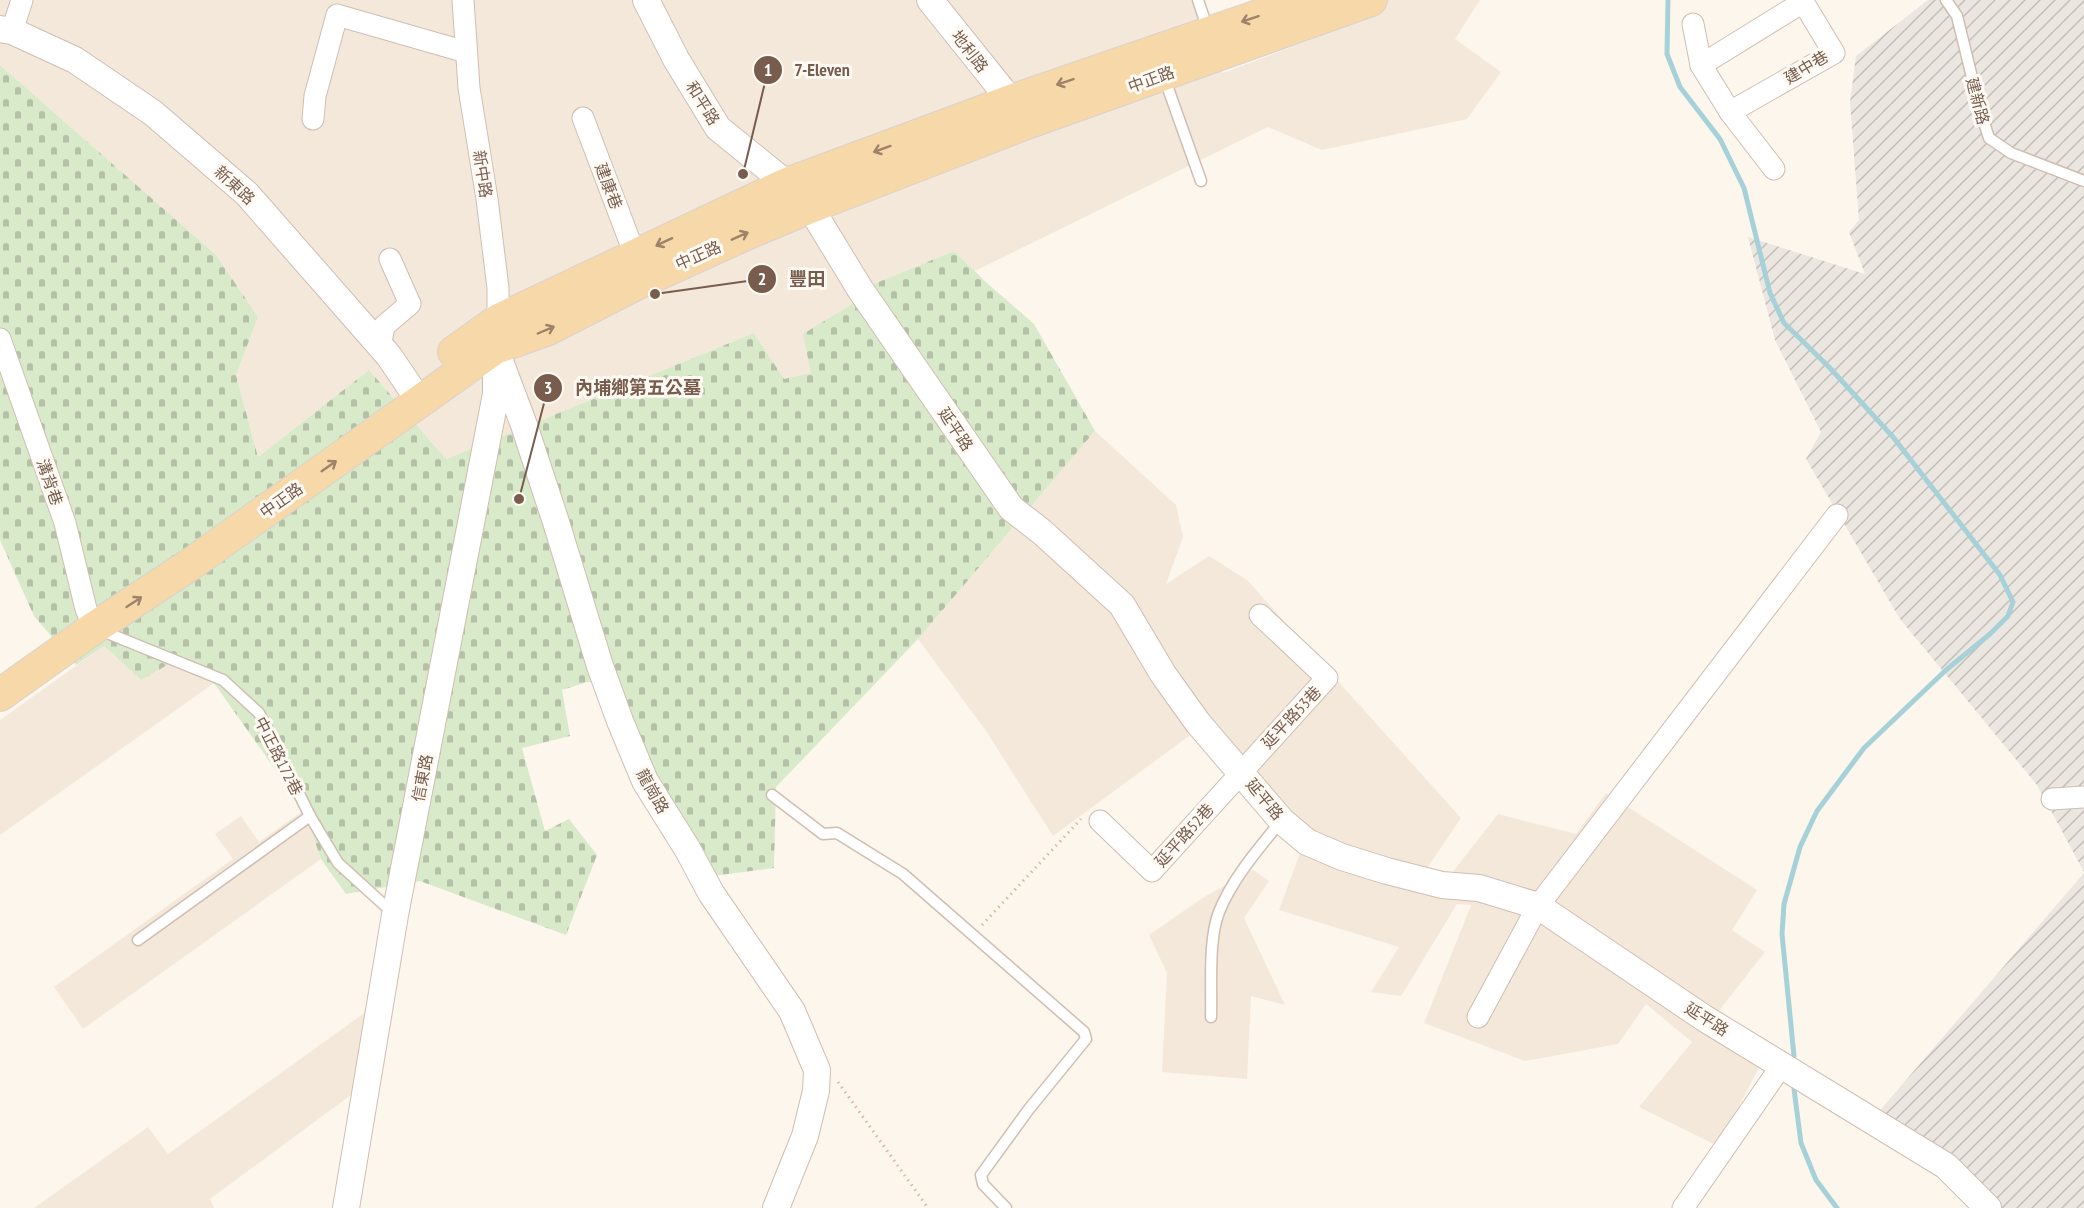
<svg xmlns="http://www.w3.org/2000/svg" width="2084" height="1208" font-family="'PT Sans Narrow','Noto Sans TC',sans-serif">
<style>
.residential{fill:#f4e8db}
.industrial{fill:url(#industrial-furrows)}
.cemetery{fill:url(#cemetery-stones)}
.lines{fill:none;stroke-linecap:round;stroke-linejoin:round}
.stream{stroke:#a7d1d8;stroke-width:5}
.service-casing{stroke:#cfbeb1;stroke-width:13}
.minor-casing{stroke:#cfbeb1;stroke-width:23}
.tertiary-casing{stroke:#cfbeb1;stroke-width:28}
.primary-casing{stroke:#d9d2ce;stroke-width:34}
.path{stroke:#d7b9a7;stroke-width:3;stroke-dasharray:1.5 4.5;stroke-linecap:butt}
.service{stroke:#fff;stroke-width:10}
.minor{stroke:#fff;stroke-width:21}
.tertiary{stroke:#fff;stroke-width:26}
.primary{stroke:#f7d8a9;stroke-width:32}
.oneway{stroke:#9e826a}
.labels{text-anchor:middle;stroke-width:6;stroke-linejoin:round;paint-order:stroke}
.street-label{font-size:16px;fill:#785d4f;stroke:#fefaf3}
.leader{fill:none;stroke:#785d4f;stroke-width:2}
.callout-dot{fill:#785d4f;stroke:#fefaf3;stroke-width:2}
.mark-label{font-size:18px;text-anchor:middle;font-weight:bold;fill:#fff}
.callout-label{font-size:18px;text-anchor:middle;font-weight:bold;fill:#785d4f;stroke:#fefaf3;stroke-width:6;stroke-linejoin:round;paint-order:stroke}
</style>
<defs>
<pattern id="industrial-furrows" width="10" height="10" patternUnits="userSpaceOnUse" patternTransform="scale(1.5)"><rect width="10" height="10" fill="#ece6e1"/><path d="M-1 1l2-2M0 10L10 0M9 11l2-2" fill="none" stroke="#c4beb9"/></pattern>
<pattern id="cemetery-stones" width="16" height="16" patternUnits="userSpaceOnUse" patternTransform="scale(1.5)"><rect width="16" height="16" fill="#d8eaca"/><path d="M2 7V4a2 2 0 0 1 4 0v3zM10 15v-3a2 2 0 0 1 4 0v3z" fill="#b4c1a6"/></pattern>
</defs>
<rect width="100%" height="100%" fill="#fcf6ed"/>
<g class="residential">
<path d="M0 0H1191L1223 73 1376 15 1372 0H1480L1455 39 1501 72 1467 119 1322 150 1268 127 975 271 954 251 847 295 855 303 812 373 784 379 754 333 446 459 369 370 258 457 236 375 258 317 216 255 0 65Z"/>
<path d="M1095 431 1176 505 1183 537 1166 584 1209 556 1247 580 1461 818 1424 873 1448 878 1498 814 1576 834 1606 793 1757 890 1732 930 1765 952 1714 1017 1765 1056 1718 1146 1639 1107 1692 1042 1646 1004 1618 1044 1525 1061 1424 1023 1471 905 1457 904 1401 996 1371 992 1399 947 1279 910 1306 837 1193 733 1053 836 986 731 918 639Z"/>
<path d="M104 646 141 680 183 655 214 683 0 835V720Z"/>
<path d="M304 810 321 859 83 1029 54 987 233 859 215 834 241 816 259 842Z"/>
<path d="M1253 870 1269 881 1244 918 1285 1005 1251 996 1247 1079 1162 1072 1167 973 1149 935 1204 897Z"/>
<path d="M370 1009 351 1095 210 1199 214 1208H34L148 1127 168 1154Z"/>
</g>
<g class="industrial">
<path d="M1928 0H2084V872L2037 785 1900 619 1806 459 1821 432 1775 340 1748 237 1865 274 1849 232 1859 220 1850 102 1856 56Z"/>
<path d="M2084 873V1208H1996L1876 1115Z"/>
</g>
<path class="cemetery" d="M0 65 216 255 258 317 236 375 258 457 369 370 446 459 754 333 784 379 811 373 803 334 854 303 847 295 954 251 988 284 1034 324 1095 431 918 639 776 787 774 868 713 876 658 778 610 683 587 682 562 690 570 736 522 748 545 831 569 819 597 855 566 935 420 881 346 894 321 859 304 810 214 683 183 656 141 680 104 646 76 665 34 616 0 540Z"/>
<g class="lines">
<g class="stream">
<path d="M1668 0 1667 54 1680 87 1720 139 1744 188 1770 293 1784 323 1829 367 1893 437 2000 575 2013 602 2008 616 1990 634 1946 670 1864 748 1817 811 1800 847 1784 904 1782 934 1794 1056"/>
<path d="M1794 1089 1801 1143 1816 1180 1837 1208"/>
</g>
<g class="service-casing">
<g id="service">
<path d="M1198 0 1208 30"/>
<path d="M1946 0 1957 16 1980 110 1989 138 2011 153 2084 181"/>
<path d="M1164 77 1201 181"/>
<path d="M100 630 223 680 259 713 310 816 338 863 393 913"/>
<path d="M772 795 823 834 837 833 903 874 1084 1032 1086 1039 1029 1109 981 1175 983 1184 1006 1208"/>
<path d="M138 940 310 816"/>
<path d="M1211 1017C1212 987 1208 940 1219 912 1232 879 1259 848 1281 821"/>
</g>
</g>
<g class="minor-casing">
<g id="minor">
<path d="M463 0 469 88 487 199 498 288V330"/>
<path d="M1693 24 1701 65 1730 112 1774 169"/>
<path d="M12 31 22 0"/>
<path d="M1701 65 1803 2"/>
<path d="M1730 112 1834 53 1802 0"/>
<path d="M583 118 635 255"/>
<path d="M313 119 315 96 337 15 466 52"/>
<path d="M0 339 65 523 86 609 94 628"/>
<path d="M380 347 384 326 410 304 390 259"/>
<path d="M2052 799 2084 797"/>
<path d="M1100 821 1152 871 1327 678 1260 615"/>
<path d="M1478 1017 1538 906 1837 515"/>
<path d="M1683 1208 1782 1065"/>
</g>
</g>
<g class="tertiary-casing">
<g id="tertiary">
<path d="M646 0 676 59 718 128 787 184 810 207 860 289 1011 508 1042 532 1122 605 1163 674 1198 723 1282 821 1307 842 1342 857 1387 871 1442 885 1479 888 1538 906 1704 1018 1946 1166 1988 1208"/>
<path d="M930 0 1011 101"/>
<path d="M0 29 12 31 75 60 153 113 247 194 389 356 420 402"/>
<path d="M495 348 524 425 556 522 600 666 620 721 645 781 688 850 711 893 792 1011 817 1070 816 1091 805 1136 776 1208"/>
<path d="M346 1208 395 915 496 394V364"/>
</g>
</g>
<g class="primary-casing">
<g id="primary">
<path d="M454 352 499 320 787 184 1011 101 1305 0"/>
<path d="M0 695 94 628 188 566 495 348 546 330 636 284 746 234 810 207 1024 124 1371 0"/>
</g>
</g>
<g class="path">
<path d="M982 925 1081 819"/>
<path d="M838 1082 928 1208"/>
</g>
<use href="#service" class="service"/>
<use href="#minor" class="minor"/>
<use href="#tertiary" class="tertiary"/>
<use href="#primary" class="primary"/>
</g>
<defs><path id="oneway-shaft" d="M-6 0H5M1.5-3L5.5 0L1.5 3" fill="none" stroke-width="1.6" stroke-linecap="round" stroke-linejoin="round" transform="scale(1.5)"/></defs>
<g class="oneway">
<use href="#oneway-shaft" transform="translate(1250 19) rotate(161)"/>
<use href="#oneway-shaft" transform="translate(1065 82) rotate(161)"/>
<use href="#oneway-shaft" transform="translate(882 149) rotate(160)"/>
<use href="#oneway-shaft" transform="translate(740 236) rotate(-24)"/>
<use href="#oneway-shaft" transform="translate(664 242) rotate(155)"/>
<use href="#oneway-shaft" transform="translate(546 330) rotate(-23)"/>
<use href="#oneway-shaft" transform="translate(329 466) rotate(-35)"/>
<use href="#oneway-shaft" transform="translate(134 602) rotate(-33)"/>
</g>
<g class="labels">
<g class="street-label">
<text transform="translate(970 51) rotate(52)" y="6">地利路</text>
<text transform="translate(1806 67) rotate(-31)" y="6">建中巷</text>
<text transform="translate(1151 79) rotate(-20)" y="6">中正路</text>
<text transform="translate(1978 101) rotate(75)" y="6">建新路</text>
<text transform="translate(703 103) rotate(58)" y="6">和平路</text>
<text transform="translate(483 174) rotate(81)" y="6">新中路</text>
<text transform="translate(235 185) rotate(43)" y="6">新東路</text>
<text transform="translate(609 186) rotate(69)" y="6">建康巷</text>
<text transform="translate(698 255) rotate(-24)" y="6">中正路</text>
<text transform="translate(956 429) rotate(56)" y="6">延平路</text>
<text transform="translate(50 482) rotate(71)" y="6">溝背巷</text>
<text transform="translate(281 500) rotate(-35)" y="6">中正路</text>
<text transform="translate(1291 717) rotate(-47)" y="6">延平路53巷</text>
<text transform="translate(279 756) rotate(63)" y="6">中正路172巷</text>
<text transform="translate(422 778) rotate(-79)" y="6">信東路</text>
<text transform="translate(653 791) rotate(61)" y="6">龍崗路</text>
<text transform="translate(1265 799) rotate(50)" y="6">延平路</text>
<text transform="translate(1184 835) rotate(-48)" y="6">延平路52巷</text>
<text transform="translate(1707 1019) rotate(32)" y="6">延平路</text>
</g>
</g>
<path class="leader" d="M743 174L768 70M655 294L762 279M519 499L548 388"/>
<g class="callout-dot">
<circle cx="743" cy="174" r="6"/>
<circle cx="655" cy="294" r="6"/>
<circle cx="519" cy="499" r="6"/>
<circle cx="768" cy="70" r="15"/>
<circle cx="762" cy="279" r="15"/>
<circle cx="548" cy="388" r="15"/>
</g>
<g class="mark-label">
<text x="768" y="76">1</text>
<text x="762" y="285">2</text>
<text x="548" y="394">3</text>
</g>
<g class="callout-label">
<text x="822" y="76">7-Eleven</text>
<text x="807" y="285">豐田</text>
<text x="638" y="394">內埔鄉第五公墓</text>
</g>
</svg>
